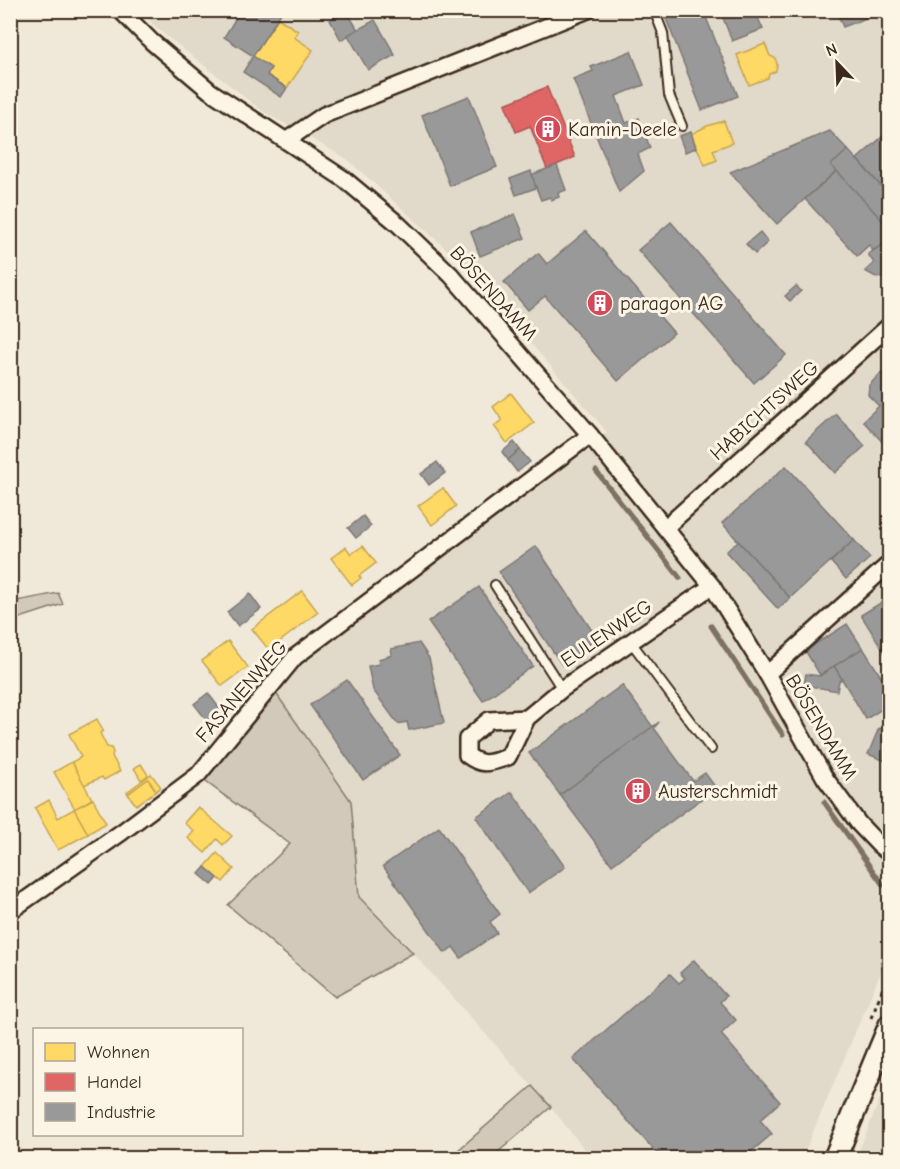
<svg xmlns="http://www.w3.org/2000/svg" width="900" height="1169" font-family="'Comic Neue',sans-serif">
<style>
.built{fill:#e1d9c9}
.green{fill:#d2c9ba;stroke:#867a6c;stroke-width:1.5}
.homes{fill:#ffd966;stroke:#c4a450;stroke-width:1.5}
.shops{fill:#e06666;stroke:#ae5450;stroke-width:1.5}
.industry{fill:#999;stroke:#7d7874;stroke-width:1.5}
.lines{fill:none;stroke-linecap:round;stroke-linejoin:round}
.stream{stroke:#7e7163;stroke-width:5}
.lane-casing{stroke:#3b2a1e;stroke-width:12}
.street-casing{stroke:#3b2a1e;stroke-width:20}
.secondary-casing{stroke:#3b2a1e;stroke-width:26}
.path{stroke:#3b2a1e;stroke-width:3;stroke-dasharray:4.5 4.5;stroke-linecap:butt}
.lane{stroke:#fcf5e5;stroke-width:8}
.street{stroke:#fcf5e5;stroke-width:15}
.secondary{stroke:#fcf5e5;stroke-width:21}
.labels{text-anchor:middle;stroke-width:6;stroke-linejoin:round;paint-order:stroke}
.poi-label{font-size:20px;fill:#3b2a1e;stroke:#fcf5e5;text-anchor:start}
.street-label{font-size:20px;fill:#3b2a1e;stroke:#fcf5e5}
</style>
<rect width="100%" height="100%" fill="#f0e9d9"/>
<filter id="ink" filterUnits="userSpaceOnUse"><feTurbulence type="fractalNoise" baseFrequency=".0167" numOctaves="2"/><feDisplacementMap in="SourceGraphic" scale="12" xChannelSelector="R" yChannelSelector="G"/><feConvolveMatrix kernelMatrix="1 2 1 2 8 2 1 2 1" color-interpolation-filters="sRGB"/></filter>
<g filter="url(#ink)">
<g class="built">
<path d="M139 11H889V953L802 1158H591L551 1107 413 953 359 897 351 801 273 689 299 661 607 432 461 262 347 159 264 112 165 35Z"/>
<path d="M889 1074V1158H856L878 1104Z"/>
</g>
<g class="green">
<path d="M58 593 63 604 11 621V602Z"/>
<path d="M273 689 351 801 359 897 413 953 335 997 228 905 290 844 202 779Z"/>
<path d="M532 1086 551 1107 491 1158H449Z"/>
</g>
<g class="homes">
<path d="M278 18 298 31 294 37 313 50 287 88 267 75 271 68 253 56Z"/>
<path d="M765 44 770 56 775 58 777 64 776 71 769 74 768 78 749 85 737 55Z"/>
<path d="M724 121 732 143 713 150 717 160 705 165 691 134 707 126Z"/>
<path d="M511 393 534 423 507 443 494 426 502 420 493 407Z"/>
<path d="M443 488 456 506 432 525 418 506Z"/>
<path d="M363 546 376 563 359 576 361 578 352 585 331 558 346 547 351 554Z"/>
<path d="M302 591 318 612 269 650 252 629Z"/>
<path d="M228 641 248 667 222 686 202 661Z"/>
<path d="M97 719 103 731 100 733 107 747 111 748 113 752 112 756 120 771 104 780 102 777 84 785 72 762 81 757 69 734Z"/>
<path d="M72 762 92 799 75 809 54 772Z"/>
<path d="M141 764 148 775 141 780 134 768Z"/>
<path d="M151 774 161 787 156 791 148 779 128 794 136 805 127 792Z"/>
<path d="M148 779 156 791 136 805 128 794Z"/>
<path d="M93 799 106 823 88 834 74 809Z"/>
<path d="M49 800 58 818 74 809 88 834 58 850 35 808Z"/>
<path d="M198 807 232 836 223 845 217 839 205 853 188 838 194 831 184 823Z"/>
<path d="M217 853 234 869 223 882 205 867Z"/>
</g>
<path class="shops" d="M547 87 575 157 547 169 530 126 516 132 505 104Z"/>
<g class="industry">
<path d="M241 10H283L253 56 224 37Z"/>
<path d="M346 10 358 30 341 40 330 20Z"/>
<path d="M680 10H703L738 96 702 110 665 16Z"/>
<path d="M720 10H751L754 17 757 16 763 29 732 41Z"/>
<path d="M836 10H884V11L843 27Z"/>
<path d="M375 20 395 55 368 70 348 35Z"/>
<path d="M631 51 644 85 616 96 626 123 639 118 650 148 638 154 644 171 619 192 573 79 593 71 591 67Z"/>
<path d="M253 56 271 68 267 75 287 88 281 97 243 72Z"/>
<path d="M469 96 497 167 450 186 422 115Z"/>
<path d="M890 130V196L857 159Z"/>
<path d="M830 131 848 150 831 165 836 171 777 224 730 172Z"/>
<path d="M691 132 696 148 685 152 679 136Z"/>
<path d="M848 150 890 196V229L831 165Z"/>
<path d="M557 165 566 190 558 193 559 197 551 200 550 197 541 200 531 175Z"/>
<path d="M531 171 536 188 516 195 510 179Z"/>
<path d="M837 171 890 229V240L873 251 869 245 857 256 805 199Z"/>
<path d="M515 214 525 238 480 256 471 232Z"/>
<path d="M671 222 786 355 754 383 638 250Z"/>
<path d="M586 231 674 333 618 381 545 296 528 310 504 282 538 253 547 264Z"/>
<path d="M760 232 768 242 755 254 746 244Z"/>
<path d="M890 240V279L876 277 865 271 874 263 868 254Z"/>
<path d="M796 286 801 291 790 301 785 296Z"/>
<path d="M881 373 890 374V450L863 421 879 406 868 395 869 385Z"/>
<path d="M836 414 865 446 835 473 806 441Z"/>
<path d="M514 442 520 450 508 460 502 452Z"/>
<path d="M520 450 530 462 517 472 508 460Z"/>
<path d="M437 462 445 473 429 485 421 474Z"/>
<path d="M786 466 854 540 790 598 722 523Z"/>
<path d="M363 516 371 526 356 538 348 528Z"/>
<path d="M854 540 870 558 846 579 831 562Z"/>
<path d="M738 541 790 598 778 609 726 552Z"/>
<path d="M536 546 597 638 562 665 499 572Z"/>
<path d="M479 587 533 666 483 701 428 622Z"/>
<path d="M250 594 261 609 238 626 227 612Z"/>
<path d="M890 597V661L861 615Z"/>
<path d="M847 624 863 649 820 675 806 652 817 643Z"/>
<path d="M419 643 429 658 444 723 409 730 407 722 398 724 373 690 368 666 379 664 378 659 392 655 391 649Z"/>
<path d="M863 648 890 691V704L866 719 834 666Z"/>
<path d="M834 666 842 679 839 681 837 691 804 685 806 674 820 676Z"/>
<path d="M347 680 400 755 363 780 310 705Z"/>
<path d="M622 685 653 727 560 795 529 753Z"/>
<path d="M208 693 223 713 209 723 194 704Z"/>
<path d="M659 722 654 728 693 781 705 773 716 788 612 865 560 795Z"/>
<path d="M879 728 890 733V763L868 754Z"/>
<path d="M512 792 565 867 528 893 476 817Z"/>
<path d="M439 827 500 914 490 922 497 933 461 958 453 947 445 953 383 866Z"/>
<path d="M205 867 218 878 212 885 199 874Z"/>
<path d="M694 960 726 996 720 1002 736 1020 721 1034 780 1102 760 1120 772 1134 744 1158H661L573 1059 670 974 679 983 685 978 680 973Z"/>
</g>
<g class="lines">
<g class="stream">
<path d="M596 471 680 578"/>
<path d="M711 626 783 735"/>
<path d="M824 802 883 885"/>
</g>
<g class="lane-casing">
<g id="lane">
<path d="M654 10 663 33 669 95 682 126"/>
<path d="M495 585 562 689"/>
<path d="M631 642 711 749"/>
</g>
</g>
<g class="street-casing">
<g id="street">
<path d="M120 10 152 42 210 91 344 179 398 224 451 275 590 435 712 586 767 674 825 778 859 824 879 845 890 854"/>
<path d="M287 140 324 115 588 10"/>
<path d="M666 527 890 325"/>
<path d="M767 674 890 563"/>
<path d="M527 718 508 757C489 763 483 767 467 755V739L489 720 527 718 562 689 712 586"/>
<path d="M10 911 122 832 198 775 295 657 590 435"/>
</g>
</g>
<g class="secondary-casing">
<path id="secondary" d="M835 1158 890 1025"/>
</g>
<path class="path" d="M871 1018 890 970"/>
<use href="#lane" class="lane"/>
<use href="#street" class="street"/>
<use href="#secondary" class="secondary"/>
</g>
</g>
<defs>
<g id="building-disc" transform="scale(1.35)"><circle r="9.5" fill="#d1495b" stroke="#fcf5e5"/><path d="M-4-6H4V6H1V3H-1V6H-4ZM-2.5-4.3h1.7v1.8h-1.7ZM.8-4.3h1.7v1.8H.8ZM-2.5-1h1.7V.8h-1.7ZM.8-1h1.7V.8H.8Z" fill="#fff"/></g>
</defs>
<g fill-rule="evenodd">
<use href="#building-disc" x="548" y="129"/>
<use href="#building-disc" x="600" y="303"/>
<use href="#building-disc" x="638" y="791"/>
</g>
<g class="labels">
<g class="poi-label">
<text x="568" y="136">Kamin-Deele</text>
<text x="620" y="310">paragon AG</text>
<text x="658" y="798">Austerschmidt</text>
</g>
<g class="street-label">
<text transform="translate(494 293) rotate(48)" y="7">BÖSENDAMM</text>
<text transform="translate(764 410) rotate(-42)" y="7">HABICHTSWEG</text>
<text transform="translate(606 633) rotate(-34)" y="7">EULENWEG</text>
<text transform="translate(241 691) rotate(-49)" y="7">FASANENWEG</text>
<text transform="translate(822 727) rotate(59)" y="7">BÖSENDAMM</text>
</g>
</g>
<rect width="900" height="1169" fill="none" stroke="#fcf5e5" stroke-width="36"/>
<rect x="18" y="18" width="864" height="1133" fill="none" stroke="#3b2a1e" stroke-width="2" filter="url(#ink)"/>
<rect x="33" y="1028" width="210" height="108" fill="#fcf5e5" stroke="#afa495" stroke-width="1.5"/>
<rect x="45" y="1043" width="30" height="18" fill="#ffd966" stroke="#afa495" stroke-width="1.5"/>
<text x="87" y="1058" font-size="18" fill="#3b2a1e">Wohnen</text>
<rect x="45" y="1073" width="30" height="18" fill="#e06666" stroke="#afa495" stroke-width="1.5"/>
<text x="87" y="1088" font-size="18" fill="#3b2a1e">Handel</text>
<rect x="45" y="1103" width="30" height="18" fill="#999999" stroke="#afa495" stroke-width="1.5"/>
<text x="87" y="1118" font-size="18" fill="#3b2a1e">Industrie</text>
<g transform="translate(837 63) rotate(337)" stroke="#fcf5e5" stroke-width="4.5" paint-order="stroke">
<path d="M0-4.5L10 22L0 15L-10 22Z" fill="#3b2a1e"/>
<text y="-9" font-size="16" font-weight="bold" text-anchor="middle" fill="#3b2a1e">N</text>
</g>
</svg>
